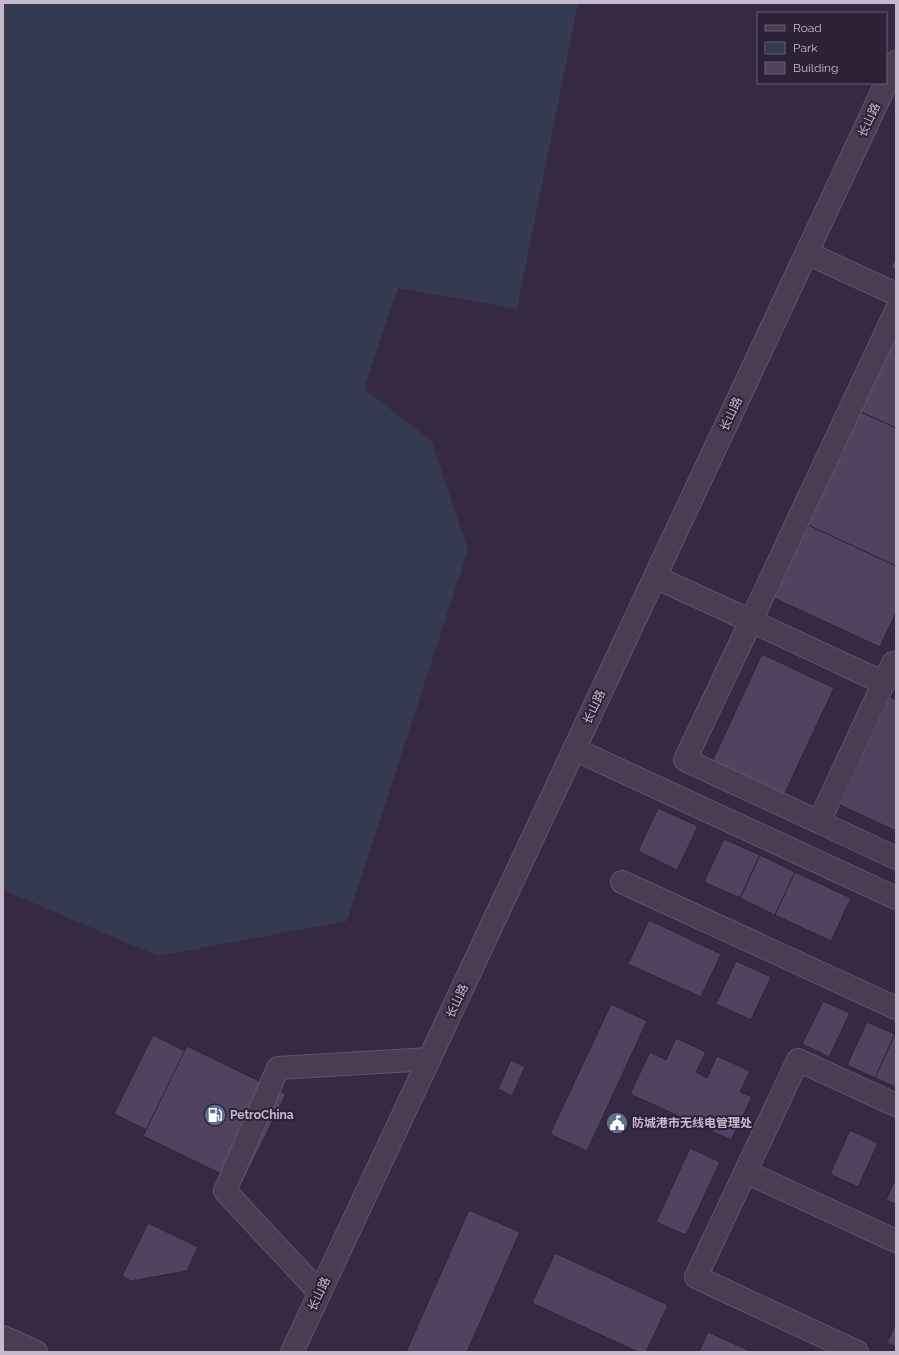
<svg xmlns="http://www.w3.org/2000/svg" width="899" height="1355" font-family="Raleway,'Noto Sans SC',sans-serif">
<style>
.green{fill:#353a50}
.building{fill:#514360;stroke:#2f233a}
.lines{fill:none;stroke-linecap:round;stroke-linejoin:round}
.minor-casing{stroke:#60556a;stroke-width:24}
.minor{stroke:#483d53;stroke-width:22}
.labels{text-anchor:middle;stroke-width:4;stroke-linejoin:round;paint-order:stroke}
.street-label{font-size:12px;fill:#c4bacc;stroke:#2d2138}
.poi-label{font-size:12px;font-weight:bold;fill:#c4bacc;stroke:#2d2138;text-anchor:start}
</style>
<rect width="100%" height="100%" fill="#362943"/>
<path class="green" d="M3 3H578L517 309 398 288 364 389 431 440 468 550 347 921 158 956 3 890Z"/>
<g class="building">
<path d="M896 257V270L891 268Z"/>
<path d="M896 337V428L861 412Z"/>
<path d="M861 412 896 428V566L808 525Z"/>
<path d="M808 525 896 566V612L880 647 774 598Z"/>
<path d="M762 654 834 688 784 795 712 762Z"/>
<path d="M890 697 896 700V831L840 805Z"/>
<path d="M658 808 698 826 677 870 638 851Z"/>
<path d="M724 839 760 855 740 898 704 882Z"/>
<path d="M760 855 795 872 775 915 740 898Z"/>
<path d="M795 872 851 898 831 941 775 915Z"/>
<path d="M649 920 721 954 701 997 628 964Z"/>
<path d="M736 961 771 977 751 1020 716 1004Z"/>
<path d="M823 1001 850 1013 829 1057 802 1044Z"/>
<path d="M611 1004 647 1021 587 1151 550 1134Z"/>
<path d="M867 1022 895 1034 875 1078 847 1065Z"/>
<path d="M895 1034 896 1035V1087L875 1078Z"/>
<path d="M153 1035 187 1052 149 1131 114 1114Z"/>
<path d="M676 1038 706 1052 696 1072 707 1078 717 1056 750 1071 740 1092 752 1097 731 1140 630 1094 650 1052 666 1060Z"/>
<path d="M187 1046 286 1094 242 1184 143 1136Z"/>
<path d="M511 1060 525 1067 512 1096 498 1089Z"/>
<path d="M850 1130 878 1143 858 1187 830 1174Z"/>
<path d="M690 1148 720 1162 686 1235 656 1222Z"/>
<path d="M896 1178V1204L886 1200Z"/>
<path d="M469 1210 520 1232 467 1352H406Z"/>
<path d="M148 1223 198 1247 187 1271 131 1281 122 1276Z"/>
<path d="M555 1253 668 1305 646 1352H638L532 1303Z"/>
<path d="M896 1323V1347L887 1343Z"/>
<path d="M708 1332 752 1352H699Z"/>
</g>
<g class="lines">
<g class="minor-casing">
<g id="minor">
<path d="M807 253 896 294"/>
<path d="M655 577 751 621 896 311"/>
<path d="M896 664 893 663 819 822 896 858"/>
<path d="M574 749 896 898"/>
<path d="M819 822 685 760 751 621 884 683"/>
<path d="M622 882 896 1008"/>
<path d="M746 1172 896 1241"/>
<path d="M320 1293 225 1191 278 1068 430 1059"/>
<path d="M3 1337 36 1352"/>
<path d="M292 1352 896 62"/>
<path d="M857 1352 696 1277 798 1060 896 1105"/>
</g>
</g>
<use href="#minor" class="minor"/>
</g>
<defs>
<g id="fuel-disc" transform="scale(1.15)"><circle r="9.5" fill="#5c6f8a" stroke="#2d2138"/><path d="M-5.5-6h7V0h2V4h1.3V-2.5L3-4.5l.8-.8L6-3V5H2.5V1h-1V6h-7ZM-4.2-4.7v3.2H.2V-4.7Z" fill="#fff"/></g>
<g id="civic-disc" transform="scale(1.15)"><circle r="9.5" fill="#5c6f8a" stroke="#2d2138"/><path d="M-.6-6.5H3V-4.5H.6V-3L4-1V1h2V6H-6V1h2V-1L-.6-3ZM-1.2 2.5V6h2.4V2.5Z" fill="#fff"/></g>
</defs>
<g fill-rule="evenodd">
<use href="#fuel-disc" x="215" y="1115"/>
<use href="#civic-disc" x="617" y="1123"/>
</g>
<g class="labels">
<g class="street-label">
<text transform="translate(869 120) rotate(-65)" y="4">长山路</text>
<text transform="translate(731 414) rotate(-65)" y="4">长山路</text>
<text transform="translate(594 707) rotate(-65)" y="4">长山路</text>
<text transform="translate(457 1001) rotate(-65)" y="4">长山路</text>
<text transform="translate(319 1294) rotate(-65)" y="4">长山路</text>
</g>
<g class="poi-label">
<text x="230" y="1119">PetroChina</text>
<text x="632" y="1127">防城港市无线电管理处</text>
</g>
</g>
<rect width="899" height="1355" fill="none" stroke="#c4bacc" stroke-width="8"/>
<rect x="757" y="12" width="130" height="72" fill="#2d2138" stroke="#695e73"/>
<rect x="765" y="25" width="20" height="6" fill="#483d53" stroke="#695e73"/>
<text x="793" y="32" font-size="12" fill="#c4bacc">Road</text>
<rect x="765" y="42" width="20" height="12" fill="#353a50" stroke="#695e73"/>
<text x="793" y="52" font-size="12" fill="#c4bacc">Park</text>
<rect x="765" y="62" width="20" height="12" fill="#514360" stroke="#695e73"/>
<text x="793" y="72" font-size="12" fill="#c4bacc">Building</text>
</svg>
